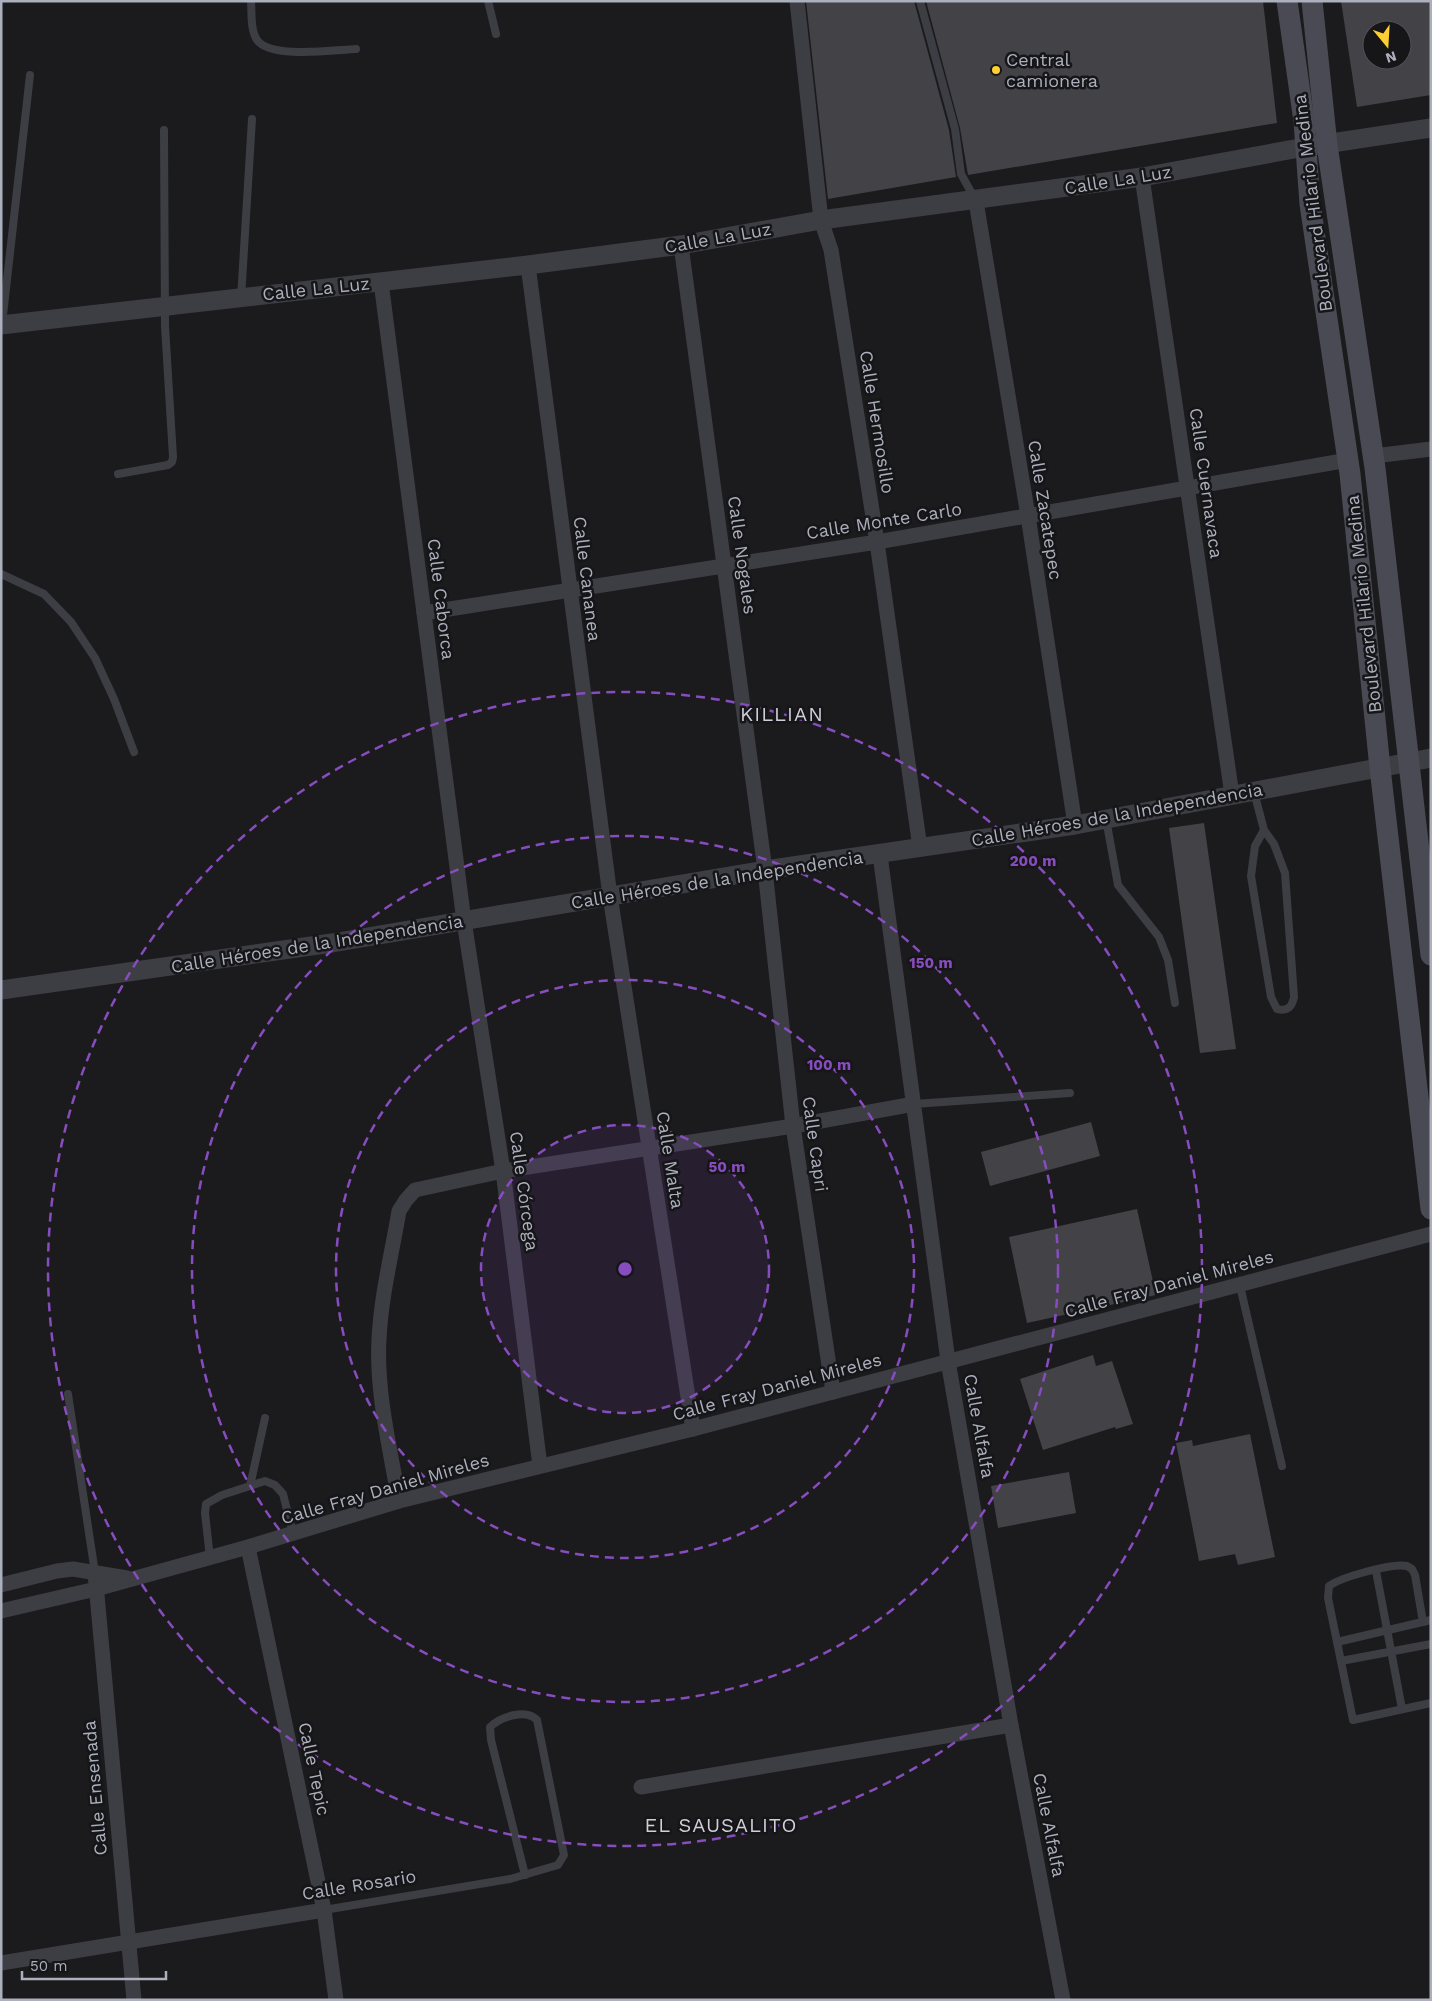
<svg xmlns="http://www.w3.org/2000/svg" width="1432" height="2001" font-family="'Work Sans',sans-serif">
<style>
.building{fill:#424247;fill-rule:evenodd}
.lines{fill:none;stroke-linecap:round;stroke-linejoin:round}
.service{stroke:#3d3d44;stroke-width:8}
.minor{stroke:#3d3d44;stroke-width:15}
.tertiary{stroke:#3d3d44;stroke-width:19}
.secondary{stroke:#494a53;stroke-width:21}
.ring{fill:none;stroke:#874dbe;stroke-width:2.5;stroke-dasharray:9 6}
.poi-dot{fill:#fecf32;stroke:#161518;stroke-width:2}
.labels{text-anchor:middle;stroke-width:5;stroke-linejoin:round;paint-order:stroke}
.poi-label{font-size:18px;fill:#acb0bd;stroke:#161518;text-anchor:start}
.street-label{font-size:18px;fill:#acb0bd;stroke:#161518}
.quarter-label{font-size:20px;letter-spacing:1px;fill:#cecfd9;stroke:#161518}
.centre{fill:#874dbe;stroke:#161518;stroke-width:2.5}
.ring-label{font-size:15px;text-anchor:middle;font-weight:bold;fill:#874dbe;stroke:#161518;stroke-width:5;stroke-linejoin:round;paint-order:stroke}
</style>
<rect width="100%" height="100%" fill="#1b1a1d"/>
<g class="building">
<path d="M806 1H914L949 130 956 177 828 199Z"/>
<path d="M926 1H1263L1277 123 968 175 960 128Z"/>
<path d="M1341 1H1431V95L1357 107ZM1372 30H1402V60H1372Z"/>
<path d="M1204 823 1236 1049 1200 1053 1169 828Z"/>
<path d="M1091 1122 1100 1156 990 1186 981 1152Z"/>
<path d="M1137 1209 1156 1295 1027 1323 1009 1237Z"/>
<path d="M1093 1355 1096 1366 1112 1361 1133 1424 1116 1429 1115 1427 1043 1450 1020 1379Z"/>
<path d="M1250 1434 1275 1557 1238 1565 1235 1554 1199 1561 1176 1443 1192 1440 1193 1446Z"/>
<path d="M1069 1472 1076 1513 998 1528 991 1486Z"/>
</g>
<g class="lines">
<g class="service">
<path d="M251 1C252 13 250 29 257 40 271 59 333 50 356 49"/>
<path d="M488 1 496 34"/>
<path d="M920 1 955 129 961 174 975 199"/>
<path d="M241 298 252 119"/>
<path d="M2 324 30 75"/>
<path d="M118 474 168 465 172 462 173 457 165 326 164 130"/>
<path d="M1 574 44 594 71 622 95 658 114 699 134 752"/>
<path d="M1254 792 1264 830 1274 844 1285 873 1294 997C1292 1007 1287 1012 1277 1009L1271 997 1251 876 1255 846 1264 830"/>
<path d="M1106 819 1118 885 1159 937 1168 960 1175 1003"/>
<path d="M914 1104 1070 1093"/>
<path d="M1240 1286 1282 1466"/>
<path d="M68 1394 95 1573"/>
<path d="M250 1486 265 1418"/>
<path d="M210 1558 205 1513 206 1504 222 1495 265 1481 275 1485 283 1494 293 1533"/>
<path d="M1376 1571 1402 1709"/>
<path d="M1423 1622 1415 1575 1412 1569 1407 1566C1391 1563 1342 1577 1329 1586L1328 1598 1353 1720 1431 1703"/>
<path d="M1337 1642 1431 1620"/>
<path d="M1341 1661 1431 1644"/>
<path d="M324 1910 510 1879 558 1865 564 1855 537 1720C526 1708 500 1717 490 1727L491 1740 525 1875"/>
</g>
<g class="minor">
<path d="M797 1 821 220 831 250 877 542 920 848"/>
<path d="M1142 177 1232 795"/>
<path d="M976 201 1028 516 1075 825"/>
<path d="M681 245 765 870 793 1126 833 1392"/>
<path d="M528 265 610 896 693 1429"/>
<path d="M381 282 464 921 503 1171 540 1466"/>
<path d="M1374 456 1431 449"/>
<path d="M424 613 877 542 1348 460"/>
<path d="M880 855 948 1361 1011 1725 1063 2000"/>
<path d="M399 1501C390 1448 376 1392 379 1339 381 1296 392 1253 399 1211L406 1200 415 1190 503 1171 793 1126 914 1104"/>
<path d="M248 1547 324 1910 336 2000"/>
<path d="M95 1573 134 2000"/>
<path d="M1 1585 57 1571 73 1569 127 1578"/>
<path d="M1 1611 96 1589 248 1547 399 1501 693 1429 1431 1234"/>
<path d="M641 1787 1011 1725"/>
<path d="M1 1963 324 1910"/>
</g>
<g class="tertiary">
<path d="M1 325 528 265 681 245 821 220 1142 177 1305 147 1431 128"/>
<path d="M1 990 332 943 765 870 1075 825 1431 758"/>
</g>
<g class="secondary">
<path d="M1287 1 1304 121 1310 204 1350 474 1380 768 1431 1209"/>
<path d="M1312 1 1327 145 1375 468 1431 955"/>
</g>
</g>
<circle cx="625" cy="1269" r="144" fill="#874dbe" fill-opacity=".12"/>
<g class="ring">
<circle cx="625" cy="1269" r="144"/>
<circle cx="625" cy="1269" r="289"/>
<circle cx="625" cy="1269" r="433"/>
<circle cx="625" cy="1269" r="577"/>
</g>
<circle class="poi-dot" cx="996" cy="70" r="5"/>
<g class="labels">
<g class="poi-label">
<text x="1006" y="66">Central<tspan x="1006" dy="21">camionera</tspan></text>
</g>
<g class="street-label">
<text transform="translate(1118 180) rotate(-9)" y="6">Calle La Luz</text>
<text transform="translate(1313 203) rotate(-97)" y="6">Boulevard Hilario Medina</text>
<text transform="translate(718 238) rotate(-10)" y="6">Calle La Luz</text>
<text transform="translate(316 289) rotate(-6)" y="6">Calle La Luz</text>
<text transform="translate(877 422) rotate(81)" y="6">Calle Hermosillo</text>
<text transform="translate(1206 483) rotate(82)" y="6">Calle Cuernavaca</text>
<text transform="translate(1045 510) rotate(81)" y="6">Calle Zacatepec</text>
<text transform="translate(884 521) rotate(-9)" y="6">Calle Monte Carlo</text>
<text transform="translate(742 555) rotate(82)" y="6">Calle Nogales</text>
<text transform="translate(587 579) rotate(83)" y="6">Calle Cananea</text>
<text transform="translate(441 599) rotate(83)" y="6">Calle Caborca</text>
<text transform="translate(1364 604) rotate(-96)" y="6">Boulevard Hilario Medina</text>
<text transform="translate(1117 815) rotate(-10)" y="6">Calle Héroes de la Independencia</text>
<text transform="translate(717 880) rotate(-9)" y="6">Calle Héroes de la Independencia</text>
<text transform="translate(317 944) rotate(-9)" y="6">Calle Héroes de la Independencia</text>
<text transform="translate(815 1144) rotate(82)" y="6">Calle Capri</text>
<text transform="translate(670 1160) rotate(81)" y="6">Calle Malta</text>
<text transform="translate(524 1191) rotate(82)" y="6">Calle Córcega</text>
<text transform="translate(1169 1284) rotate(-15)" y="6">Calle Fray Daniel Mireles</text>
<text transform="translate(777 1387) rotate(-15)" y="6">Calle Fray Daniel Mireles</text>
<text transform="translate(979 1426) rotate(80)" y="6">Calle Alfalfa</text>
<text transform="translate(385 1489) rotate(-16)" y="6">Calle Fray Daniel Mireles</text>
<text transform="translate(314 1769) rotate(78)" y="6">Calle Tepic</text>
<text transform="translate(95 1788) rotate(-95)" y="6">Calle Ensenada</text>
<text transform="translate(1049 1825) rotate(79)" y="6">Calle Alfalfa</text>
<text transform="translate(359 1885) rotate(-9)" y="6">Calle Rosario</text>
</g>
<g class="quarter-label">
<text x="782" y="721">KILLIAN</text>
<text x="721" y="1832">EL SAUSALITO</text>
</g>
</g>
<circle cx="625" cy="1269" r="8" class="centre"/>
<g class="ring-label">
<text x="1033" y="866">200 m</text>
<text x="931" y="968">150 m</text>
<text x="829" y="1070">100 m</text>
<text x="727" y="1172">50 m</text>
</g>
<rect width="1432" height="2001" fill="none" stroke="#acb0bd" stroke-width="5"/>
<g transform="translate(1387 45) rotate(162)"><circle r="24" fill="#161518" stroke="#52535a"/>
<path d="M0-4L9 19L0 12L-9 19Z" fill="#fecf32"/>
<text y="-8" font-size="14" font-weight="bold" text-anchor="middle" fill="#acb0bd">N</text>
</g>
<path d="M22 1971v8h144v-8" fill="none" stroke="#acb0bd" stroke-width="2.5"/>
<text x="30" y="1971" font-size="15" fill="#acb0bd" stroke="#161518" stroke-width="4" paint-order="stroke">50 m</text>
</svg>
